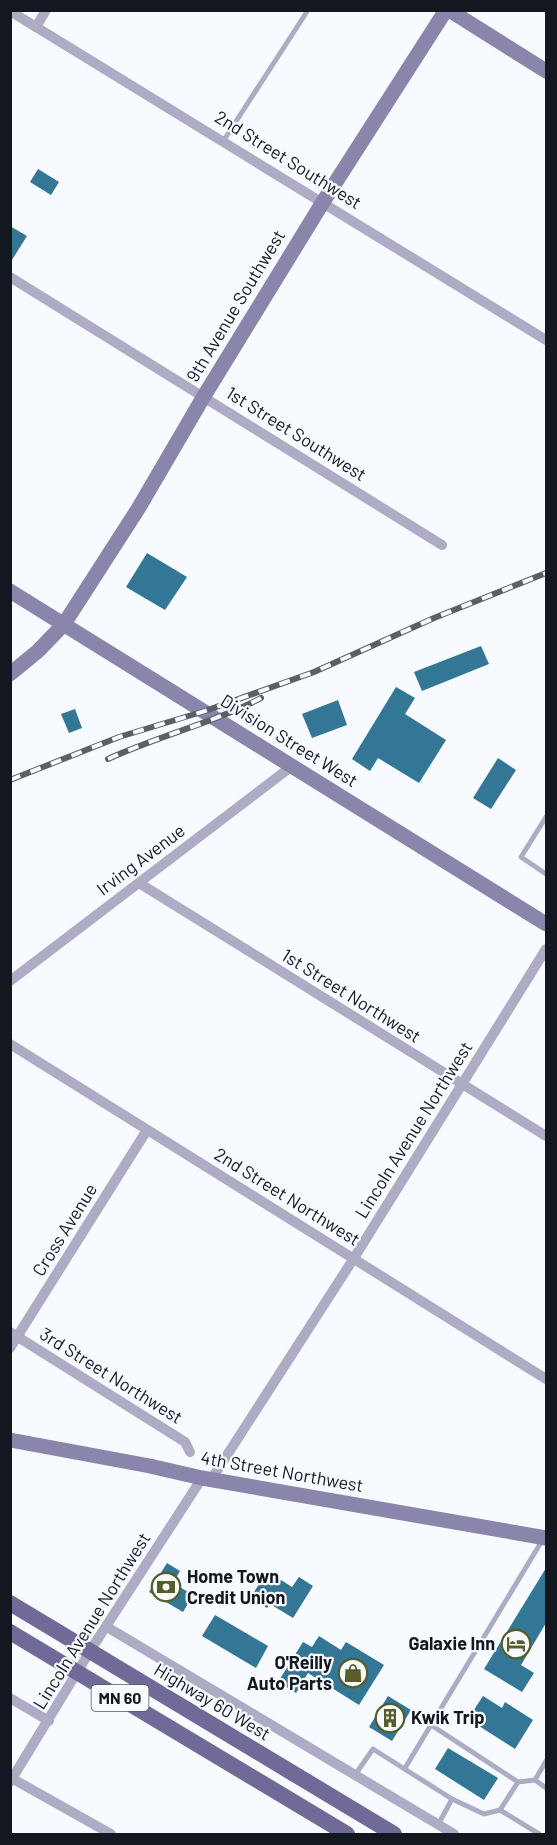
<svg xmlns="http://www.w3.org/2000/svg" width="557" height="1845" font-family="Barlow,sans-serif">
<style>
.building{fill:#337696}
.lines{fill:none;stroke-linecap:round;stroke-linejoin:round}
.lane{stroke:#aeabc5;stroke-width:5}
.street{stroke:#aeabc5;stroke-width:10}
.secondary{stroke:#8a85ab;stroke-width:15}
.primary{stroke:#716997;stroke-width:16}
.rail-casing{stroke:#5c5f66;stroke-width:6}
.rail{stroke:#f7fafe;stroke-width:4;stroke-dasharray:11;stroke-linecap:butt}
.labels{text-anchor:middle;stroke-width:4.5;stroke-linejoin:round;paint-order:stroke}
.shield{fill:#f7fafe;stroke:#575b62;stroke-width:1.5}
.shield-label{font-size:16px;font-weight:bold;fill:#13171f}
.street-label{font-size:18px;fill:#13171f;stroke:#f7fafe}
.poi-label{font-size:18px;font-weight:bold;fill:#13171f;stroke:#f7fafe;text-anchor:start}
</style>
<rect width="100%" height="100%" fill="#f7fafe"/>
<g class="building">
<path d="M38 169 59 182 51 195 30 182Z"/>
<path d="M10 226 27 236 10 263Z"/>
<path d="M147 553 187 577 165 610 126 587Z"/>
<path d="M481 646 489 664 422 691 414 672Z"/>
<path d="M396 687 415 698 405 714 446 740 419 783 378 758 370 771 352 759Z"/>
<path d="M338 700 347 725 312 738 302 714Z"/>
<path d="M75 709 82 728 69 733 61 714Z"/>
<path d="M498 758 516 770 491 809 473 798Z"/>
<path d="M167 1563 180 1571 173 1583 193 1595 183 1612 149 1592Z"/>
<path d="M546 1568V1623L521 1665 534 1673 522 1692 484 1669Z"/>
<path d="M267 1571 292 1587 299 1577 313 1586 293 1618 270 1604 267 1608 251 1597Z"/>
<path d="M215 1615 268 1646 256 1668 202 1636Z"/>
<path d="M319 1636 341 1650 346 1642 384 1665 359 1705 308 1673 296 1693 278 1682 303 1642 312 1647Z"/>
<path d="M388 1696 411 1710 392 1741 369 1727Z"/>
<path d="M483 1696 502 1708 505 1702 533 1720 515 1749 468 1719Z"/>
<path d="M448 1748 498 1778 484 1800 435 1769Z"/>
</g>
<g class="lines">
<g class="lane">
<path d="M224 140 308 10"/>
<path d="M546 817 521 857 546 874"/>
<path d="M431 1725 518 1782"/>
<path d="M405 1768 543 1539"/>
<path d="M355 1775 373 1749 452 1799 484 1814 500 1810 539 1834"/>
<path d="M535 1780 546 1788"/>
<path d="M500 1810 518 1782 535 1780 546 1761"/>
<path d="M438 1825 452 1799"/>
</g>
<g class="street">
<path d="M10 11 546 340"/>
<path d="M36 27 46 10"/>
<path d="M10 277 442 545"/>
<path d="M139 883 546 1136"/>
<path d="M10 981 292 766"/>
<path d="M10 1044 546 1379"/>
<path d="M10 1332 185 1442 190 1452"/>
<path d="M10 1348 147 1130"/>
<path d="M211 1480 354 1258 546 949"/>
<path d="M107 1627 454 1834"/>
<path d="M10 1698 49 1721"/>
<path d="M13 1779 111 1834"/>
<path d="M10 1782 90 1651 202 1478"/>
</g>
<g class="secondary">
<path d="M449 10 546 71"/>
<path d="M10 591 546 924"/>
<path d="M10 674 38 651 64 624 138 509 204 396 323 202 446 10"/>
<path d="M10 1440 150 1466 202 1478 546 1538"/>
</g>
<g class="primary">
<path d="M10 1603 394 1834"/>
<path d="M10 1632 347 1834"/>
</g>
<g class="rail-casing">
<g id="rail">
<path d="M108 759C158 736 213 723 261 698"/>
<path d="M10 780 119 737 205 711 314 672 434 618 546 573"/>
</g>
</g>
<use href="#rail" class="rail"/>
</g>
<defs>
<g id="bank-ring" transform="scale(1.5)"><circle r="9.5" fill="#f7fafe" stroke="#565c2a" stroke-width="1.5"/><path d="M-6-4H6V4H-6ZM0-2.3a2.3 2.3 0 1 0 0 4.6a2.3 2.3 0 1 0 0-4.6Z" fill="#565c2a"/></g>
<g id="hotel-ring" transform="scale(1.5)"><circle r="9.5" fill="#f7fafe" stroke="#565c2a" stroke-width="1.5"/><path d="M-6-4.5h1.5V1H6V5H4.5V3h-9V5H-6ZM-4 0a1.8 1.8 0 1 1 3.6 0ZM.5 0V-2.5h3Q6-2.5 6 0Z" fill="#565c2a"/></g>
<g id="shop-ring" transform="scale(1.5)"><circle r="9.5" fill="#f7fafe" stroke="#565c2a" stroke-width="1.5"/><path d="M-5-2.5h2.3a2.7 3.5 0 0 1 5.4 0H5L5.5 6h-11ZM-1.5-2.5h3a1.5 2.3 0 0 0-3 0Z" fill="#565c2a"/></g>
<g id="building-ring" transform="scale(1.5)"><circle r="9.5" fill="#f7fafe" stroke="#565c2a" stroke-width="1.5"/><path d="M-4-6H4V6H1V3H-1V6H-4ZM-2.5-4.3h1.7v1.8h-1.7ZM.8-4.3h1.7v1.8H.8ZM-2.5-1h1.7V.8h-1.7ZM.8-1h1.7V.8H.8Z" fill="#565c2a"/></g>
</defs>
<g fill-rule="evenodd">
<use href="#bank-ring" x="166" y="1587"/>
<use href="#hotel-ring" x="516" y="1644"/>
<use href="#shop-ring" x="353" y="1673"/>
<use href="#building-ring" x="390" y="1718"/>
</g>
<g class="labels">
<rect class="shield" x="91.5" y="1685" width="57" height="26" rx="4.5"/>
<g class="shield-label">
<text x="120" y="1704">MN 60</text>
</g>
<g class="street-label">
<text transform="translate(288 160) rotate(32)" y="6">2nd Street Southwest</text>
<text transform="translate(236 306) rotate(-59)" y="6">9th Avenue Southwest</text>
<text transform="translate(296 434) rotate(32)" y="6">1st Street Southwest</text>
<text transform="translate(289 741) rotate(32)" y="6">Division Street West</text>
<text transform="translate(141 860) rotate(-37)" y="6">Irving Avenue</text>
<text transform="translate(351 996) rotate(32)" y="6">1st Street Northwest</text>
<text transform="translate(414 1130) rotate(-58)" y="6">Lincoln Avenue Northwest</text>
<text transform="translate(287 1197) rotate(32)" y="6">2nd Street Northwest</text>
<text transform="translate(65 1230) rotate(-58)" y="6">Cross Avenue</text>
<text transform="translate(111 1376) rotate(32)" y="6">3rd Street Northwest</text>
<text transform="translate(282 1472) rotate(10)" y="6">4th Street Northwest</text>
<text transform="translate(92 1621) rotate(-58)" y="6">Lincoln Avenue Northwest</text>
<text transform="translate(212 1702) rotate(31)" y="6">Highway 60 West</text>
</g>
<g class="poi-label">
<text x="187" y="1583">Home Town<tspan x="187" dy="21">Credit Union</tspan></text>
<text x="495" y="1650" text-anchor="end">Galaxie Inn</text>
<text x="332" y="1669" text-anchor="end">O'Reilly<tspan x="332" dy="21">Auto Parts</tspan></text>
<text x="411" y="1724">Kwik Trip</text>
</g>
</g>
<rect width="557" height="1845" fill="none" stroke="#13171f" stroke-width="24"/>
</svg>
